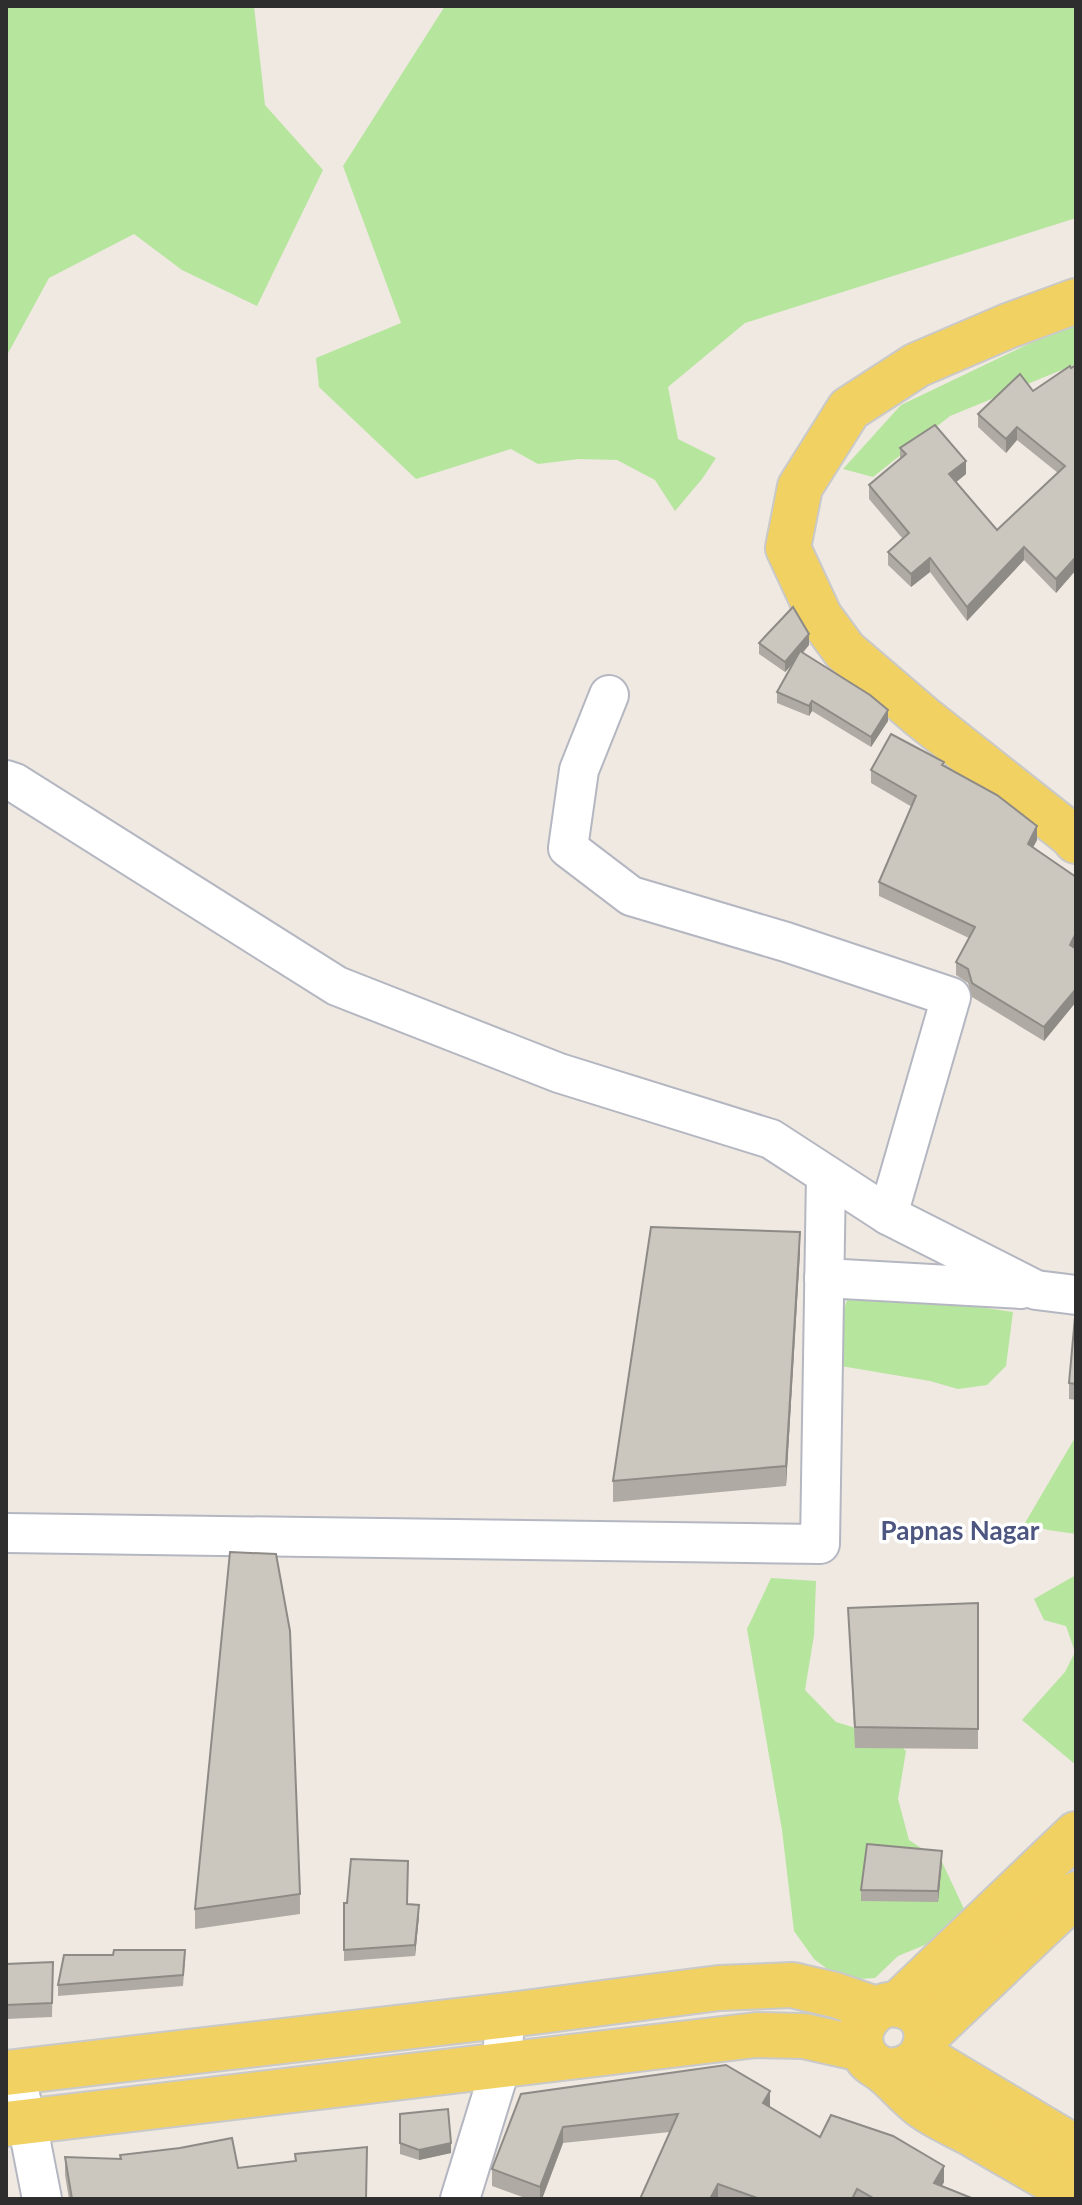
<svg xmlns="http://www.w3.org/2000/svg" width="1082" height="2205" font-family="Lato,sans-serif">
<style>
.green{fill:#b6e59e}
.lines{fill:none;stroke-linecap:round;stroke-linejoin:round}
.minor-casing{stroke:#b4b7c1;stroke-width:42}
.major-casing{stroke:#c9c9c9;stroke-width:48}
.minor{stroke:#fff;stroke-width:38}
.major{stroke:#f2d163;stroke-width:44}
.wall{fill:#afaba4}
.shaded-wall{fill:#8e8b86}
.building{fill:#cbc7bf;stroke:#8e8b86;stroke-width:2}
.labels{text-anchor:middle;stroke-width:7;stroke-linejoin:round;paint-order:stroke}
.neighbourhood-label{font-size:26px;font-weight:bold;fill:#4d5680;stroke:#fff}
</style>
<rect width="100%" height="100%" fill="#efe9e1"/>
<g class="green">
<path d="M6 6H254L265 105 323 170 257 306 182 270 134 234 49 278 6 357Z"/>
<path d="M445 6H1076V218L745 323 668 387 678 439 716 458 702 479 675 511 655 480 617 460 579 459 538 464 511 449 416 479 319 387 316 358 401 323 343 166Z"/>
<path d="M1076 324V364L950 416 873 477 843 469 901 405 1041 338Z"/>
<path d="M847 1300 979 1307 1013 1312 1006 1366 987 1385 958 1389 930 1381 823 1363 837 1330Z"/>
<path d="M1076 1436V1534L1048 1530 1025 1523Z"/>
<path d="M1076 1575V1765L1022 1720 1065 1672 1075 1652 1066 1626 1044 1620 1034 1599Z"/>
<path d="M771 1578 816 1581 814 1635 805 1690 836 1722 895 1740 906 1751 898 1799 909 1840 942 1862 965 1911 937 1940 898 1956 875 1978 842 1980 814 1959 794 1931 782 1830 747 1629Z"/>
</g>
<g class="lines">
<g class="minor-casing">
<g id="minor">
<path d="M609 695 579 770 568 848 631 896 786 942 951 997 888 1215"/>
<path d="M6 780 15 783 337 986 559 1073 771 1139 888 1215 1036 1290 1076 1295"/>
<path d="M824 1278 1021 1289"/>
<path d="M6 1533 820 1544 826 1175"/>
<path d="M14 2072 27 2122 42 2199"/>
<path d="M460 2199 501 2066 506 2015"/>
</g>
</g>
<g class="major-casing">
<g id="major">
<path d="M1076 301 1008 326 917 365 849 409 800 487 788 548 820 617 845 651 922 717 1071 835 1076 841"/>
<path d="M898 2004 1076 1834"/>
<path d="M927 2035 1076 1894"/>
<path d="M922 2056 1076 2148"/>
<path d="M884 2070C933 2076 942 2011 898 2005 886 2003 874 2009 867 2019 858 2030 858 2047 867 2058 872 2065 880 2067 886 2073 897 2082 906 2093 917 2102 932 2115 953 2124 970 2133 1005 2154 1041 2174 1076 2194"/>
<path d="M6 2073 517 2014 719 1988 792 1985 835 1995 876 2009"/>
<path d="M6 2124 756 2035 804 2036 862 2049"/>
</g>
</g>
<use href="#minor" class="minor"/>
<use href="#major" class="major"/>
</g>
<g class="wall">
<path d="M1076 365V570L1056 593 1024 560 967 621 930 572 911 587 888 565V552L903 539 869 499V485L900 459V448L966 474 956 482 997 530 1058 473 1017 440 1006 453 978 427V414L1033 391Z"/>
<path d="M759 643 809 645 803 653 888 721 871 747 812 711 809 716 777 703V692L792 665 785 672 759 654Z"/>
<path d="M944 766 1037 840 1033 847 1076 949V1002L1044 1041 972 997 968 983 956 975V962L969 938 879 896V882L912 807 871 783V770Z"/>
<path d="M800 1252 786 1486 613 1502V1481Z"/>
<path d="M1076 1306V1400L1069 1399V1383Z"/>
<path d="M978 1603V1749L855 1748 848 1608Z"/>
<path d="M942 1862 938 1902 861 1901V1890Z"/>
<path d="M300 1894V1914L195 1929V1909Z"/>
<path d="M344 1903 407 1905 419 1916 415 1956 344 1961Z"/>
<path d="M113 1955 185 1960 183 1986 58 1996V1985Z"/>
<path d="M53 1962 52 2017 6 2019V1964Z"/>
<path d="M521 2094 770 2107 820 2137 944 2182 942 2186 974 2199H640L670 2132 563 2143 542 2199H528L492 2186V2169Z"/>
<path d="M400 2114 451 2153 419 2160 400 2154Z"/>
<path d="M295 2154 366 2199H69L65 2175V2157L120 2159V2155L238 2168 295 2161Z"/>
</g>
<g class="shaded-wall">
<path d="M1017 427V440L1006 453V439Z"/>
<path d="M966 461V474L949 488V474Z"/>
<path d="M1024 547V560L967 621V607Z"/>
<path d="M1076 557V570L1056 593V579Z"/>
<path d="M930 558V572L911 587V574Z"/>
<path d="M809 634V645L785 672V662Z"/>
<path d="M812 701V711L809 716V706Z"/>
<path d="M888 710V721L871 747V737Z"/>
<path d="M1037 826V840L1028 857V844Z"/>
<path d="M1076 933V946L1070 959V945Z"/>
<path d="M1076 989V1002L1044 1041V1027Z"/>
<path d="M800 1232V1252L786 1486V1466Z"/>
<path d="M942 1851V1862L938 1902V1891Z"/>
<path d="M419 1905V1916L415 1956V1945Z"/>
<path d="M770 2091V2107L763 2103Z"/>
<path d="M563 2127V2143L542 2199H540V2187Z"/>
<path d="M451 2143V2153L419 2160V2150Z"/>
<path d="M944 2166V2182L934 2199V2183Z"/>
<path d="M718 2184V2199H710Z"/>
</g>
<g class="building">
<path d="M1076 365V557L1056 579 1024 547 967 607 930 558 911 574 888 552 909 533 869 485 906 454 900 448 935 425 966 461 949 474 997 530 1065 466 1017 427 1006 439 978 414 1020 374 1033 391 1070 366 1071 368Z"/>
<path d="M793 607 809 634 785 662 759 643Z"/>
<path d="M800 651 870 695 888 710 871 737 812 701 809 706 777 692Z"/>
<path d="M891 734 944 762 942 765 997 795 1037 826 1028 844 1076 877V933L1070 945 1076 949V989L1044 1027 972 983 968 969 956 962 975 927 879 882 916 796 871 770Z"/>
<path d="M651 1227 800 1232 786 1466 613 1481Z"/>
<path d="M1076 1306V1384L1069 1383Z"/>
<path d="M230 1552 276 1554 290 1631 300 1894 195 1909Z"/>
<path d="M978 1603V1729L855 1727 848 1608Z"/>
<path d="M867 1844 942 1851 938 1891 861 1890Z"/>
<path d="M351 1859 408 1861 407 1904 419 1905 415 1945 344 1950V1903H347Z"/>
<path d="M114 1950H185L183 1975 58 1985 64 1955H113Z"/>
<path d="M53 1962 52 2003 6 2005V1964Z"/>
<path d="M726 2065 770 2091 763 2103 820 2137 831 2115 893 2136 944 2166 934 2183 974 2199H875L857 2189 852 2199H760L718 2184 710 2199H640L678 2114 563 2127 540 2187 492 2169 521 2094Z"/>
<path d="M448 2109 451 2143 419 2150 400 2143V2114Z"/>
<path d="M232 2138 238 2168 296 2161 295 2154 367 2147 366 2199H72L65 2157 121 2159 120 2155 180 2148Z"/>
</g>
<g class="labels">
<g class="neighbourhood-label">
<text x="960" y="1540">Papnas Nagar</text>
</g>
</g>
<rect width="1082" height="2205" fill="none" stroke="#2e2e2e" stroke-width="16"/>
</svg>
